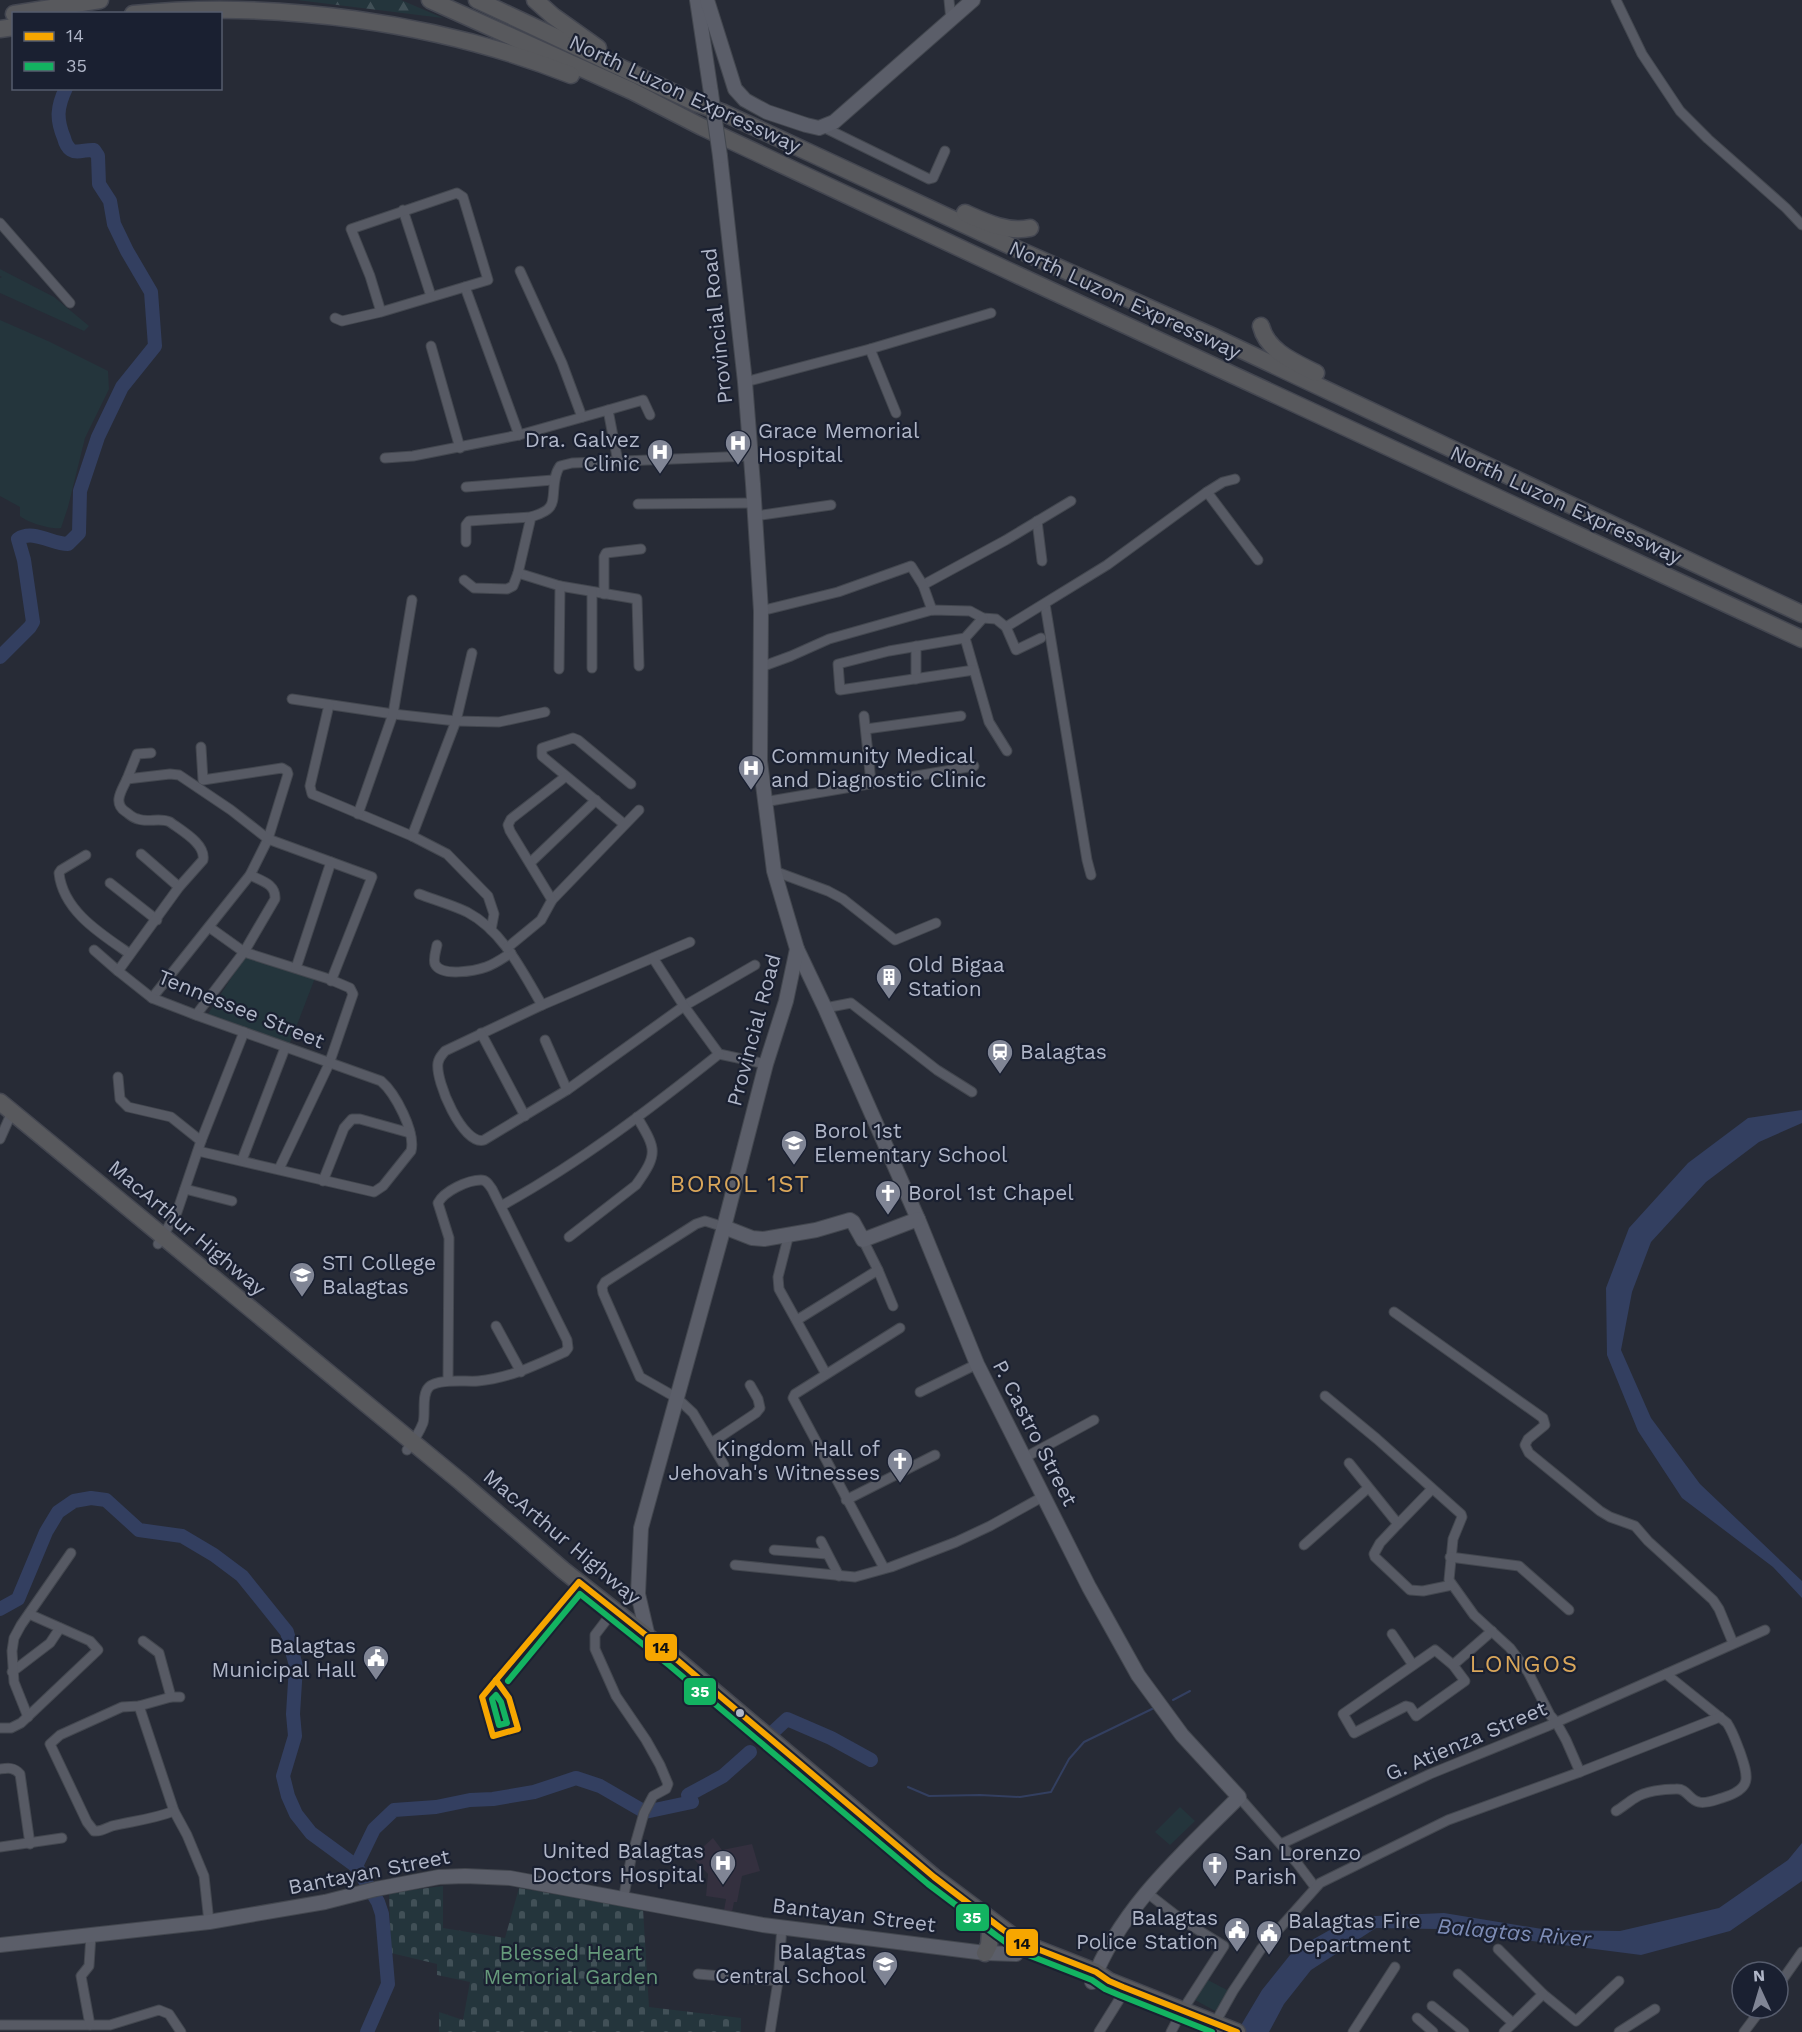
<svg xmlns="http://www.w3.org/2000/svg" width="1802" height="2032" font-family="'Work Sans',sans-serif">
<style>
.medical{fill:#34303f}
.green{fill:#24353c}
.forest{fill:url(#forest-firs)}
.cemetery{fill:url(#cemetery-stones)}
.water{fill:#333f60}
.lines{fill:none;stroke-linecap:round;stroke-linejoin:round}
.stream{stroke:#333f60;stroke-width:2}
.river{stroke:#333f60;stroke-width:14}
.street-casing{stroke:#43474f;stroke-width:11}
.secondary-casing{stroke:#43474f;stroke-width:16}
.highway-casing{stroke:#444751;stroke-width:19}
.street{stroke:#575a64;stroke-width:9}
.secondary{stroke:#5b5e69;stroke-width:14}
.highway{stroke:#58595d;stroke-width:16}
.secondary-bridge-casing{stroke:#43474f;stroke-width:16;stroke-linecap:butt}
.secondary-bridge{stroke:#5b5e69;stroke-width:14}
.bus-1-casing{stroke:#1a2031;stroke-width:10}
.bus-2-casing{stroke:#1a2031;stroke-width:10}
.bus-1{stroke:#f7a600;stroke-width:6}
.bus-2{stroke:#13b361;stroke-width:6}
.bus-dot{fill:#b0b6c8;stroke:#1a2031;stroke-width:2}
.labels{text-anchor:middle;stroke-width:4.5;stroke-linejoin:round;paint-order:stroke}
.street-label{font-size:21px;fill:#b0b6c8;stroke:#1a2031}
.poi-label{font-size:21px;fill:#b0b6c8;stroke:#1a2031;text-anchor:start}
.park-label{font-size:21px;fill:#669a7b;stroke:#1a2031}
.water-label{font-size:22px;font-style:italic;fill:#7e8db6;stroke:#1a2031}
.quarter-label{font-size:24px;letter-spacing:1.5px;fill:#d9a65a;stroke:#1a2031}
.line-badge{stroke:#1a2031;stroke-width:2}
.badge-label{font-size:16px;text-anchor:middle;font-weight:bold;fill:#fff}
.pale-badge-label{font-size:16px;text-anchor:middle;font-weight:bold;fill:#111}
</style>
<defs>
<pattern id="forest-firs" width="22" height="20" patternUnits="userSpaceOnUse" patternTransform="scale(1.5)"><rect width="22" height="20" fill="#24353c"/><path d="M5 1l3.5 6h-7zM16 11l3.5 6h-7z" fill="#415057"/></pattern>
<pattern id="cemetery-stones" width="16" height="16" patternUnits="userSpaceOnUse" patternTransform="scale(1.5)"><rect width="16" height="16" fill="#24353c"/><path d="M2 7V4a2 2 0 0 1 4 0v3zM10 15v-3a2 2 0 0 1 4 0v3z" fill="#415057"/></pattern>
</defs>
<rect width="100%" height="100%" fill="#272b36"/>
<path class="medical" d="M713 1838 722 1850 752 1844 760 1871 742 1876 737 1902H734L731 1917 723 1916 726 1899 706 1896 708 1874 692 1857Z"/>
<g class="green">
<path d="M0 269 54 297 89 326 84 331 0 293V278L2 277 0 276Z"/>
<path d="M0 320 48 341 108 371 109 389 85 438 68 507 61 528C52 530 26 522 20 516V507L0 496Z"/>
<path d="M246 955 315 978 290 1043 208 1014Z"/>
<path d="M1180 1807 1195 1821 1170 1845 1155 1832Z"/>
<path d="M1206 1979 1229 1991 1217 2012 1195 2000Z"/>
</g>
<path class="forest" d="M297 0H401L443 18Z"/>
<path class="cemetery" d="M443 1886V1928L505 1938 519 1888 643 1909 649 2007 741 2018V2032H439V2012L463 2020 470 1982 437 1975V1964L391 1953 389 1893Z"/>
<g class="water">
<path d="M1802 1110V1123L1759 1142 1706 1182 1651 1242 1632 1292 1621 1350 1651 1418 1700 1484 1802 1581V1598L1773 1567 1682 1498 1638 1431 1607 1355 1606 1288 1629 1228 1688 1163 1748 1118Z"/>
<path d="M1802 1843V1881L1730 1931 1641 1955 1437 1929 1376 1928 1311 1970 1284 2004 1269 2032H1237L1262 1990 1294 1950 1353 1917 1444 1913 1548 1930 1620 1931 1719 1908 1788 1860Z"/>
</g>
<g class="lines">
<g class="stream">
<path d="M1173 1700 1190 1691"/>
<path d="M908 1787 929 1796 980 1795 1020 1797 1051 1792 1069 1759 1084 1742 1154 1708"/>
</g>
<g class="river">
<path d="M0 657 30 627 33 622 24 560 18 539C33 529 52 544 68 544L79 533 80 491 98 437 122 387 155 346 151 292 127 251 114 224 110 201 99 184 98 156 94 150C87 149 77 154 71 150 67 147 65 142 64 138 56 119 57 107 66 88"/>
<path d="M0 1609 18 1599 46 1532 58 1512 74 1501 91 1498 106 1500 139 1530 182 1536 214 1555 242 1576 287 1632 296 1666 293 1714 295 1736 283 1776 288 1796 296 1814 311 1833 356 1866 378 1902 382 1914 388 1984 367 2032"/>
<path d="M772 1733 787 1719 831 1738 871 1760"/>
<path d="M356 1866 374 1829 394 1810 436 1807 470 1800 493 1799 534 1792 576 1778 600 1786 645 1812 692 1802 688 1795 723 1776 750 1752"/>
</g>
<g class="street-casing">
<g id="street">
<path d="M949 0 951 20"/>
<path d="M1616 0 1642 54 1680 111 1708 139 1786 208 1802 225"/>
<path d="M823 127 929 179 933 178 945 151"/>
<path d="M403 210 431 296"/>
<path d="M0 223 70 303"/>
<path d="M520 271 562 363 582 417"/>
<path d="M465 287 519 435"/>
<path d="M335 318 342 321 381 312 488 280 463 197 457 193 351 229 370 276 381 312"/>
<path d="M431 346 460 448"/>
<path d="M870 349 896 413"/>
<path d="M745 382 870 349 991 313"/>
<path d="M608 410 643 400 650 415"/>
<path d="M385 458 413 456 519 435 608 410 618 462"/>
<path d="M466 487 553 480"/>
<path d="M1207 492 1258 560"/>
<path d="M638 504 754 503"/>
<path d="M755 516 831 505"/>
<path d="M1037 521 1042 561"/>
<path d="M466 542V525L469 521 531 517"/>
<path d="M518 573 560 586 637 599 639 666"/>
<path d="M464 580 474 588 507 589 513 586 518 573 531 517C536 515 545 513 549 508 557 501 550 480 560 466L572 463 750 456"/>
<path d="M923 585 1006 540 1071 501"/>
<path d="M604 594V557L606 553 641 549"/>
<path d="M1045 604 1087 860 1091 875"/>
<path d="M761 611 838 592 911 566 923 585 932 610"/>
<path d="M1006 627 1107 565 1207 492 1223 482 1235 479"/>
<path d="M965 638 989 722 1007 751"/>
<path d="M916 646V679"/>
<path d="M761 667 791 656 829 639 932 610 970 611 983 618 996 619 1006 627 1016 650 1041 638"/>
<path d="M592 668V592"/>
<path d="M559 669 560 586"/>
<path d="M974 670 840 690 838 664 889 651 965 638 983 618"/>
<path d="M292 699 393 714 456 721 499 722 545 712"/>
<path d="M329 705 310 786 312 794 412 836 447 854 488 896 494 914 491 930"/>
<path d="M864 716 871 782"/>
<path d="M866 729 961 716"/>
<path d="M127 779 137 754 151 753"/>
<path d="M764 802 974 766"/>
<path d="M358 814 393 714 412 600"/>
<path d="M624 824 542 756V748L573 738 578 740 631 784"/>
<path d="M412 836 456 721 472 653"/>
<path d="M141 854 179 887"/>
<path d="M86 855 61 870 59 873C63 911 101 934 130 954"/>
<path d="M530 863 596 800"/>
<path d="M774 871 828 891 843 899 895 940 936 923"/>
<path d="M110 883 157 920"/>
<path d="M419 894C435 900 452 905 467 912 503 931 522 971 542 1005"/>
<path d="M552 900 639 810"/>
<path d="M209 927 244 952 329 979 350 988 353 994 329 1064 279 1169"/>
<path d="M690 942 542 1005 445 1051C442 1055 439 1057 438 1063 435 1081 463 1146 484 1140L567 1090 684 1006 755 965"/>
<path d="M437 945C436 950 433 959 435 964 441 977 475 971 486 967 495 964 503 958 511 953"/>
<path d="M507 948 541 920 552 900 510 831 508 825 511 819 565 777"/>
<path d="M94 950 118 971"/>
<path d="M653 958 684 1006 719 1054 766 1064"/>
<path d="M296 968 331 862"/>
<path d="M152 998 250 875 268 839 288 774 287 771 282 768 203 780 201 747"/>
<path d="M825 1008 851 1003 937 1070 972 1092"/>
<path d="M196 1015 244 952 275 899C276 884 262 881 250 875"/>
<path d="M481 1033 525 1116"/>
<path d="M545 1040 567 1090"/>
<path d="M118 1077 120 1099 128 1107 171 1117 201 1141"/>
<path d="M0 1139 12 1112"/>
<path d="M198 1151 374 1192 383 1186 411 1151C416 1132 395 1093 381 1081L196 1015 152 998 118 971 179 887 203 860C206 844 182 831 170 822 160 817 148 823 138 819 133 818 129 814 126 812 112 803 122 790 127 779L170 774 179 775 231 810 268 839 372 877 331 981"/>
<path d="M242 1160 285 1048"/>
<path d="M323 1181 344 1128 352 1119H360L410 1133"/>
<path d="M185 1189 232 1201"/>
<path d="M501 1206C578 1164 650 1109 719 1054"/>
<path d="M789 1234 778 1277 779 1289 826 1374"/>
<path d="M569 1237 636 1185C659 1153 656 1149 637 1117"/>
<path d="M863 1240 878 1270 893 1306"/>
<path d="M158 1244 177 1212 201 1141 244 1032"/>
<path d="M1394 1312 1543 1418 1545 1425 1528 1439 1525 1445 1529 1453 1600 1511 1610 1517 1635 1526 1648 1541 1713 1600 1719 1609 1733 1643"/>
<path d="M797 1320 878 1270"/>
<path d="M496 1326 521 1372"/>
<path d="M920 1392 977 1364"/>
<path d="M1325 1396 1377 1439 1461 1514 1462 1517 1453 1539 1449 1580 1474 1615 1510 1648 1528 1672 1550 1715 1556 1722 1566 1740 1580 1772"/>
<path d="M711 1443 756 1413 760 1408 758 1399 750 1385"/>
<path d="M407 1450C413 1442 419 1433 423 1423 426 1413 421 1395 429 1387 438 1378 466 1382 478 1381 510 1378 536 1365 565 1352L568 1348 567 1340 492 1189C489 1185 487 1180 481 1180 468 1180 444 1191 438 1203L449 1238 448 1381"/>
<path d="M1024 1458 1094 1420"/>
<path d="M1349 1463 1398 1524 1432 1489"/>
<path d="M724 1465 693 1413 677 1398 640 1377 603 1293 602 1287 605 1282 696 1224 705 1221 724 1227"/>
<path d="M846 1500 935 1455"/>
<path d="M1398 1524 1380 1543 1374 1554 1375 1557 1410 1590 1423 1591 1452 1585"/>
<path d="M821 1541 839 1576"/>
<path d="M1304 1545 1368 1488"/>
<path d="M774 1550 827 1554"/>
<path d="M1450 1557 1519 1566 1569 1610"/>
<path d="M735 1565 855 1577 891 1567 956 1542 990 1526 1044 1496"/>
<path d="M884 1568 793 1398 795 1394 900 1328"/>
<path d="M614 1610 595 1635V1649L616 1696 646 1740 660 1765 668 1784 666 1789 653 1796 644 1813 631 1859 623 1900"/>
<path d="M1392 1634 1413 1665"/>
<path d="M143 1641 159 1653 171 1697"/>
<path d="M1435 1650 1453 1665 1465 1681 1416 1716 1410 1707 1406 1706 1354 1733 1343 1714Z"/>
<path d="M1453 1665 1492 1631"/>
<path d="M12 1672 50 1643 60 1628"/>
<path d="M139 1706 174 1811 187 1835 204 1876 209 1922"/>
<path d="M28 1717 14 1682 12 1651 14 1638 21 1625 71 1553"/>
<path d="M0 1728H11L21 1723 98 1650 90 1641 29 1614"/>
<path d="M0 1769C8 1768 14 1767 20 1774L30 1844"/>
<path d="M1239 1797 1297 1863 1315 1887"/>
<path d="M174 1811C154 1819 133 1821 112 1826 106 1828 101 1832 94 1831L87 1822 50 1744 60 1735 122 1707 139 1706 171 1697H180"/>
<path d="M1616 1811C1623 1807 1628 1802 1635 1798 1645 1791 1664 1789 1676 1789 1687 1788 1689 1800 1699 1802 1706 1804 1715 1800 1722 1798 1752 1789 1749 1778 1740 1752 1736 1742 1733 1732 1727 1723L1666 1674"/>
<path d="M1281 1844 1430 1774 1548 1726 1765 1630"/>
<path d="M0 1847 62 1838"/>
<path d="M1146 1892 1182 1920 1224 1946 1182 2011 1171 2032"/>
<path d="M1498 1949 1543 1994 1576 2021 1619 1981"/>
<path d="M698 1974 778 1981"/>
<path d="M1458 1974 1513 2023"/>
<path d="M1778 1986 1802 1952"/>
<path d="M1432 2006 1464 2032"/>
<path d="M1417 2018 1433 2032"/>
<path d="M1215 2023 1233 1991 1261 1949 1320 1883 1448 1820 1580 1772 1720 1717"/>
<path d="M0 2025H110L159 2010 169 2014 181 2032"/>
<path d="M90 2025 81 1976 89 1966 91 1935"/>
<path d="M770 2032 778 1981 782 1926"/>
<path d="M1099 2032 1119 2000 1123 1987"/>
<path d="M1353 2032 1395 1967"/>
<path d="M1504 2032 1543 1994"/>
<path d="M1619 2032 1655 2009"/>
<path d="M1744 2032 1762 2008"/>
</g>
</g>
<g class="secondary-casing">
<g id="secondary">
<path d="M697 0 711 93"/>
<path d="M707 0 735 89 745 100 754 105 767 112 806 125 819 128 834 122 973 0"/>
<path d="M797 949 825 1008 918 1219 977 1364 1089 1587 1138 1675 1182 1735 1239 1797C1184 1852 1121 1907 1092 1982"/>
<path d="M724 1227 752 1238 764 1239 816 1230 850 1220 853 1222 863 1240 918 1219"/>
<path d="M646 1642 648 1637 638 1594 641 1528 724 1227 766 1064 786 1001 797 949 774 871 760 761 761 611 753 484 745 382 720 156"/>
<path d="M0 1945 209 1922 325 1902 376 1889 439 1877 465 1876 510 1878 763 1925 985 1953 1016 1954 1022 1943"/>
</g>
</g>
<g class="highway-casing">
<g id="highway">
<path d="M430 0 632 91 702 127 1009 271 1802 639"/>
<path d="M477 0 696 103 724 113 1017 249 1212 336 1802 614"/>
<path d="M535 0 553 16 598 48"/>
<path d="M14 14 100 0"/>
<path d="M133 14C275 0 438 22 571 75"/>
<path d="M0 29 14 27"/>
<path d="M965 213C985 222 1008 233 1030 228"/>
<path d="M1261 326C1267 351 1294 362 1316 373"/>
<path d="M0 1102 461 1482 563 1570 676 1659 934 1877 1022 1943 1096 1972 1109 1981 1237 2032"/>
<path d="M985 1953 989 1945 990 1932"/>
</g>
</g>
<use href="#street" class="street"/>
<use href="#secondary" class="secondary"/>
<use href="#highway" class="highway"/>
<g class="secondary-bridge-casing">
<path id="secondary-bridge" d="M711 93 720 156"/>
</g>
<use href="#secondary-bridge" class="secondary-bridge"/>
<g class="bus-1-casing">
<g id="bus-1">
<path d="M496 1680 509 1698 518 1729 493 1736 482 1697Z"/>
<path d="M496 1680 579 1582 676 1659 934 1877 1002 1929 1022 1943 1096 1972 1109 1981 1123 1987 1237 2032"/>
</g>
</g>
<g class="bus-2-casing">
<g id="bus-2">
<path d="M508 1681 580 1594 670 1666 928 1884 997 1936 1018 1951 1092 1980 1105 1989 1119 1995 1212 2032"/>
<path d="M496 1695 501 1702 507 1723 499 1725 492 1699Z"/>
</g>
</g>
<use href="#bus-1" class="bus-1"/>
<use href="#bus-2" class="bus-2"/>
</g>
<defs>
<g id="hospital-pin" transform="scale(1.35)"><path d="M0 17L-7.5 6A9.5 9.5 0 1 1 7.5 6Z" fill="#808595" stroke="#1a2031"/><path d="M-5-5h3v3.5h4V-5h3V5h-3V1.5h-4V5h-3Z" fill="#fff"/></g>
<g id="building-pin" transform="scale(1.35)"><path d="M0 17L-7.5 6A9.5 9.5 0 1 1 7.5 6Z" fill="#808595" stroke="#1a2031"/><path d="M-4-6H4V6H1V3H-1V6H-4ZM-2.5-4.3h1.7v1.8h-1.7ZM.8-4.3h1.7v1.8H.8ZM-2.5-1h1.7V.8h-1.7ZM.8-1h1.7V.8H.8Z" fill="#fff"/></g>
<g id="station-pin" transform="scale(1.35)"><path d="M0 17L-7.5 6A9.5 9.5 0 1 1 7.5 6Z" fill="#808595" stroke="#1a2031"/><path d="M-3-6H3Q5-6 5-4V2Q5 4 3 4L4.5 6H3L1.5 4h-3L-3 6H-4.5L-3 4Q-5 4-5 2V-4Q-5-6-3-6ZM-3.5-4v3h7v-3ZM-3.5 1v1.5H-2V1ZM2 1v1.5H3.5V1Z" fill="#fff"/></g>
<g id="school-pin" transform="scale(1.35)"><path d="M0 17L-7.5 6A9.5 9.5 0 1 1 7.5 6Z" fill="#808595" stroke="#1a2031"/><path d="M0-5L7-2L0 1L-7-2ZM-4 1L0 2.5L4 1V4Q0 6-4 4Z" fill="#fff"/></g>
<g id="church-pin" transform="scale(1.35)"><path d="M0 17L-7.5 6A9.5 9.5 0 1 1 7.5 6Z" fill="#808595" stroke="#1a2031"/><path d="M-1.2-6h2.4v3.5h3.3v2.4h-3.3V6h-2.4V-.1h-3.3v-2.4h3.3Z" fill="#fff"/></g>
<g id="university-pin" transform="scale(1.35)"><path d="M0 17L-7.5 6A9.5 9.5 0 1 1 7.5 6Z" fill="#808595" stroke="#1a2031"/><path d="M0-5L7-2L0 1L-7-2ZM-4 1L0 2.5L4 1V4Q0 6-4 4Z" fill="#fff"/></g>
<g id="civic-pin" transform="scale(1.35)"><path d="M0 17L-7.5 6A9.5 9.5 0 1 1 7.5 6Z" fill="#808595" stroke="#1a2031"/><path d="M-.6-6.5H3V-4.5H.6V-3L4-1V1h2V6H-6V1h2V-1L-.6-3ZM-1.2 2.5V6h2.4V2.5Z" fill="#fff"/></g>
</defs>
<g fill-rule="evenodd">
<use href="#hospital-pin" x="738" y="443"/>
<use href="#hospital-pin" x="660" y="452"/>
<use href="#hospital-pin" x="751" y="768"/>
<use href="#building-pin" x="889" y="977"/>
<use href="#station-pin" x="1000" y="1052"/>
<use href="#school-pin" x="794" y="1143"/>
<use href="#church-pin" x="888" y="1193"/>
<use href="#university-pin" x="302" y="1275"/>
<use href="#church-pin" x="900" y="1461"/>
<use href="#civic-pin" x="376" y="1658"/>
<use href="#hospital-pin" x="723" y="1863"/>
<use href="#church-pin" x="1215" y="1865"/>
<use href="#civic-pin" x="1237" y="1930"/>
<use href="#civic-pin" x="1269" y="1933"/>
<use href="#school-pin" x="885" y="1964"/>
</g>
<circle class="bus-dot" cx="740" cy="1713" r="5"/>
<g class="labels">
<g class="street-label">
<text transform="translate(685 94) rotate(25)" y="7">North Luzon Expressway</text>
<text transform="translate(1125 300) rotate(25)" y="7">North Luzon Expressway</text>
<text transform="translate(717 326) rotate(-96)" y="7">Provincial Road</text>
<text transform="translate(1566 505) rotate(25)" y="7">North Luzon Expressway</text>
<text transform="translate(241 1009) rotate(22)" y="7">Tennessee Street</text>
<text transform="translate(754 1030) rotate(-75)" y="7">Provincial Road</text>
<text transform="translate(187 1228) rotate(40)" y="7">MacArthur Highway</text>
<text transform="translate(1035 1433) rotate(63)" y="7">P. Castro Street</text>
<text transform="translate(562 1537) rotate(40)" y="7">MacArthur Highway</text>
<text transform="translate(1466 1741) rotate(-23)" y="7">G. Atienza Street</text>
<text transform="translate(369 1872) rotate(-11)" y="7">Bantayan Street</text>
<text transform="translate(854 1915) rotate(7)" y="7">Bantayan Street</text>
</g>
<g class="poi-label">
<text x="758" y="438">Grace Memorial<tspan x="758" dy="24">Hospital</tspan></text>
<text x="640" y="447" text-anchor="end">Dra. Galvez<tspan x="640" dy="24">Clinic</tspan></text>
<text x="771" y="763">Community Medical<tspan x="771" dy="24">and Diagnostic Clinic</tspan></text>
<text x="908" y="972">Old Bigaa<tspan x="908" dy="24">Station</tspan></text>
<text x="1020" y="1059">Balagtas</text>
<text x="814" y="1138">Borol 1st<tspan x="814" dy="24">Elementary School</tspan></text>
<text x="908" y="1200">Borol 1st Chapel</text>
<text x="322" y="1270">STI College<tspan x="322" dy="24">Balagtas</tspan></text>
<text x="880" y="1456" text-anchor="end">Kingdom Hall of<tspan x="880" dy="24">Jehovah's Witnesses</tspan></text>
<text x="356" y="1653" text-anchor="end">Balagtas<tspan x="356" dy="24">Municipal Hall</tspan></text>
<text x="704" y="1858" text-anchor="end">United Balagtas<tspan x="704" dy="24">Doctors Hospital</tspan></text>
<text x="1234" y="1860">San Lorenzo<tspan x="1234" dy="24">Parish</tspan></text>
<text x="1218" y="1925" text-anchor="end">Balagtas<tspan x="1218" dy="24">Police Station</tspan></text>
<text x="1288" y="1928">Balagtas Fire<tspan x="1288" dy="24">Department</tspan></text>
<text x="866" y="1959" text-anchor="end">Balagtas<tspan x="866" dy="24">Central School</tspan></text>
</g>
<g class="park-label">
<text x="571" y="1960">Blessed Heart<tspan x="571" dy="24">Memorial Garden</tspan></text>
</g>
<g class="water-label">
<text transform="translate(1514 1932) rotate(5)" y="8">Balagtas River</text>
</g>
<g class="quarter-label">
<text x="740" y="1192">BOROL 1ST</text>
<text x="1524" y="1672">LONGOS</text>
</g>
</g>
<g class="line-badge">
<rect x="644" y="1633" width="34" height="29" rx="6" fill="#f7a600"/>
<rect x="683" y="1677" width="34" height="29" rx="6" fill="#13b361"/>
<rect x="955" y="1903" width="35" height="29" rx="6" fill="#13b361"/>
<rect x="1005" y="1928" width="34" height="29" rx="6" fill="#f7a600"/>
</g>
<g class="badge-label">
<text x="700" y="1697">35</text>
<text x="972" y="1923">35</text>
</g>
<g class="pale-badge-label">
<text x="661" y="1653">14</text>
<text x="1022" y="1949">14</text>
</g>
<rect x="12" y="12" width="210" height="78" fill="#1a2031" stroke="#565c6d" stroke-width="1.5"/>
<rect x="24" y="32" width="30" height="9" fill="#f7a600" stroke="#565c6d" stroke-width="1.5"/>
<text x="66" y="42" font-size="18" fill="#b0b6c8">14</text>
<rect x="24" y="62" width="30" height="9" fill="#13b361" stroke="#565c6d" stroke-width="1.5"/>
<text x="66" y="72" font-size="18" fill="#b0b6c8">35</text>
<g transform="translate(1760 1990) rotate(356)"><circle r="28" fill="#1a2031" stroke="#565c6d" stroke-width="1.5"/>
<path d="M0-4.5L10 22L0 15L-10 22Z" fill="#808595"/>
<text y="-9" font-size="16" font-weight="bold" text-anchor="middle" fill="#b0b6c8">N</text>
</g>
</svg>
